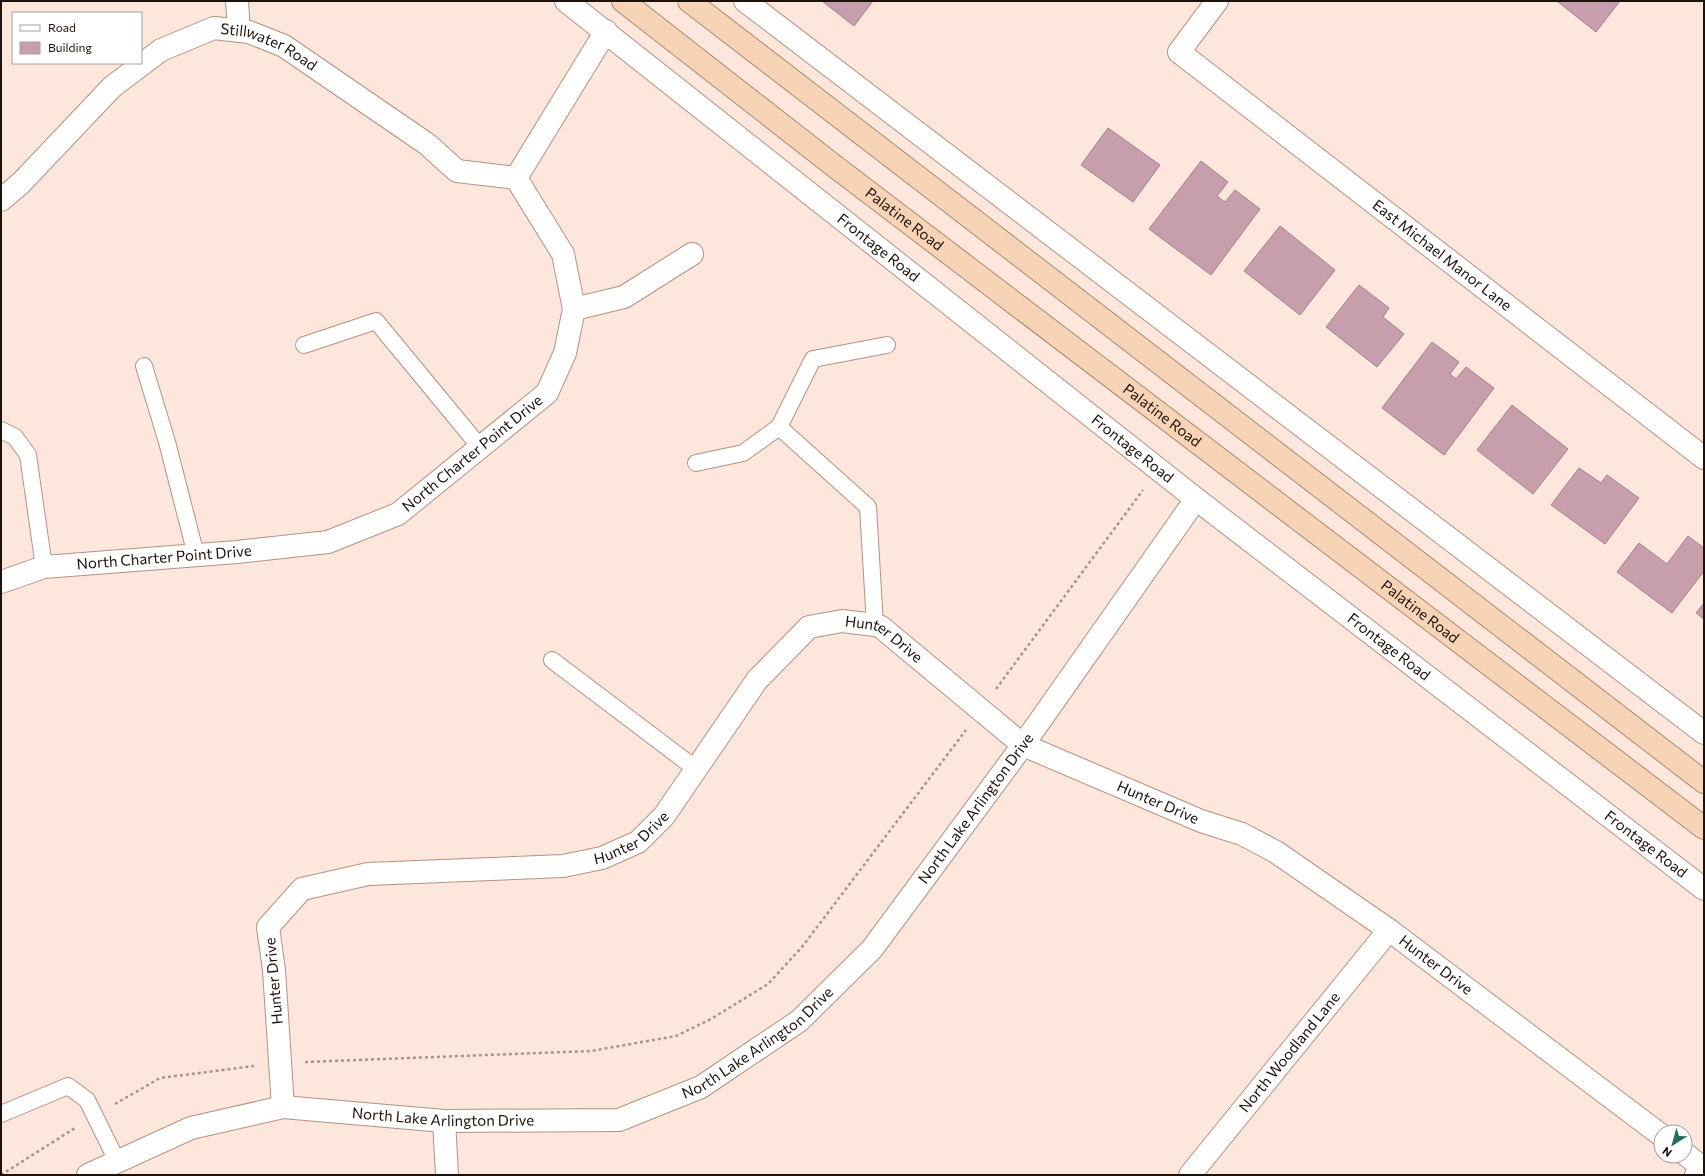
<svg xmlns="http://www.w3.org/2000/svg" width="1705" height="1176" font-family="Commissioner,sans-serif">
<style>
.building{fill:#c79fac;stroke:#a4808c}
.lines{fill:none;stroke-linecap:round;stroke-linejoin:round}
.service-casing{stroke:#b39281;stroke-width:18}
.minor-casing{stroke:#b39281;stroke-width:24}
.tertiary-casing{stroke:#b39281;stroke-width:24}
.trunk-casing{stroke:#a9896e;stroke-width:24}
.path{stroke:#a6948b;stroke-width:2.5;stroke-dasharray:3 3;stroke-linecap:butt}
.service{stroke:#fff;stroke-width:16}
.minor{stroke:#fff;stroke-width:22}
.tertiary{stroke:#fff;stroke-width:22}
.trunk{stroke:#f7d4b6;stroke-width:22}
.labels{text-anchor:middle;stroke-width:4;stroke-linejoin:round;paint-order:stroke}
.street-label{font-size:15px;fill:#1d110b;stroke:#fff}
</style>
<rect width="100%" height="100%" fill="#fde7dc"/>
<g class="building">
<path d="M822 1H873L854 26Z"/>
<path d="M1557 1H1620L1596 32Z"/>
<path d="M1108 128 1160 165 1133 202 1081 165Z"/>
<path d="M1201 161 1228 182 1217 196 1225 202 1235 190 1260 209 1211 275 1149 229Z"/>
<path d="M1280 226 1335 270 1300 315 1244 271Z"/>
<path d="M1359 285 1389 308 1383 317 1404 334 1377 367 1326 327Z"/>
<path d="M1432 342 1459 362 1450 374 1456 379 1466 367 1494 388 1444 455 1382 408Z"/>
<path d="M1512 405 1568 449 1533 494 1477 450Z"/>
<path d="M1579 468 1601 483 1607 475 1639 498 1605 544 1551 505Z"/>
<path d="M1688 536 1704 548V571L1672 613 1617 572 1639 543 1667 564Z"/>
<path d="M1704 603V619L1696 613Z"/>
</g>
<g class="lines">
<g class="service-casing">
<g id="service">
<path d="M304 345 376 321 480 447"/>
<path d="M144 366 167 442 196 555"/>
<path d="M1 430 15 437 28 455 44 567"/>
<path d="M696 463 743 453 779 427"/>
<path d="M875 625 868 507 779 427 813 359 887 345"/>
<path d="M552 660 696 769"/>
<path d="M1 1114 68 1086 87 1100 117 1161"/>
</g>
</g>
<g class="minor-casing">
<g id="minor">
<path d="M237 1 239 31"/>
<path id="s1" d="M1217 1 1179 52 1704 458"/>
<path id="s2" d="M1 200 21 183 112 87 161 50 214 28 249 32 284 46 427 144 457 171 516 178"/>
<path d="M574 309 624 297 692 254"/>
<path id="s3" d="M1 582 44 567 237 552 328 542 398 514 547 393 565 353 574 309 563 254 516 178 606 31"/>
<path id="s4" d="M283 1107 274 970 268 927 302 889 368 874 563 866 602 858 638 842 664 816 757 680 809 627 842 621 875 625 881 627 1023 745 1201 821 1242 834 1276 852 1389 930 1661 1135"/>
<path d="M444 1121 447 1175"/>
<path d="M1685 1154 1702 1167 1696 1175"/>
<path id="s5" d="M88 1175 191 1128 283 1107 444 1121 619 1120 701 1087 799 1021 872 949 1023 745 1196 499"/>
<path id="s6" d="M1190 1175 1389 930"/>
</g>
</g>
<g class="tertiary-casing">
<g id="tertiary">
<path id="s7" d="M566 1 1196 499 1704 889"/>
<path d="M745 1 1704 733"/>
</g>
</g>
<g class="trunk-casing">
<g id="trunk">
<path id="s8" d="M623 1 833 165 1704 828"/>
<path d="M689 1 1704 782"/>
</g>
</g>
<g class="path">
<path d="M996 689 1143 490"/>
<path d="M305 1062 591 1051 676 1036 711 1019 768 984 802 947 966 730"/>
<path d="M115 1104 160 1078 254 1066"/>
<path d="M1 1175 75 1128"/>
</g>
<use href="#service" class="service"/>
<use href="#minor" class="minor"/>
<use href="#tertiary" class="tertiary"/>
<use href="#trunk" class="trunk"/>
</g>
<g class="labels">
<g class="street-label">
<text dy="5" stroke="none"><textPath href="#s2" startOffset="336">Stillwater Road</textPath></text>
<text dy="5" stroke="none"><textPath href="#s8" startOffset="356">Palatine Road</textPath></text>
<text dy="5" stroke="none"><textPath href="#s7" startOffset="398">Frontage Road</textPath></text>
<text dy="5" stroke="none"><textPath href="#s1" startOffset="396">East Michael Manor Lane</textPath></text>
<text dy="5" stroke="none"><textPath href="#s8" startOffset="680">Palatine Road</textPath></text>
<text dy="5" stroke="none"><textPath href="#s7" startOffset="722">Frontage Road</textPath></text>
<text dy="5" stroke="none"><textPath href="#s3" startOffset="502">North Charter Point Drive</textPath></text>
<text dy="5" stroke="none"><textPath href="#s3" startOffset="166">North Charter Point Drive</textPath></text>
<text dy="5" stroke="none"><textPath href="#s8" startOffset="1004">Palatine Road</textPath></text>
<text dy="5" stroke="none"><textPath href="#s4" startOffset="930">Hunter Drive</textPath></text>
<text dy="5" stroke="none"><textPath href="#s7" startOffset="1046">Frontage Road</textPath></text>
<text dy="5" stroke="none"><textPath href="#s4" startOffset="1254">Hunter Drive</textPath></text>
<text dy="5" stroke="none"><textPath href="#s5" startOffset="1028">North Lake Arlington Drive</textPath></text>
<text dy="5" stroke="none"><textPath href="#s4" startOffset="570">Hunter Drive</textPath></text>
<text dy="5" stroke="none"><textPath href="#s7" startOffset="1370">Frontage Road</textPath></text>
<text dy="5" stroke="none"><textPath href="#s4" startOffset="1578">Hunter Drive</textPath></text>
<text transform="translate(274 981) rotate(-95)" y="5">Hunter Drive</text>
<text dy="5" stroke="none"><textPath href="#s5" startOffset="704">North Lake Arlington Drive</textPath></text>
<text dy="5" stroke="none"><textPath href="#s6" startOffset="158">North Woodland Lane</textPath></text>
<text dy="5" stroke="none"><textPath href="#s5" startOffset="368">North Lake Arlington Drive</textPath></text>
</g>
</g>
<rect width="1705" height="1176" fill="none" stroke="#1d110b" stroke-width="4"/>
<rect x="12" y="12" width="130" height="52" fill="#ffffff" stroke="#a5a09d"/>
<rect x="20" y="25" width="20" height="6" fill="#ffffff" stroke="#a5a09d"/>
<text x="48" y="32" font-size="12" fill="#1d110b">Road</text>
<rect x="20" y="42" width="20" height="12" fill="#c79fac" stroke="#a5a09d"/>
<text x="48" y="52" font-size="12" fill="#1d110b">Building</text>
<g transform="translate(1673 1144) rotate(217)"><circle r="19" fill="#ffffff" stroke="#a5a09d"/>
<path d="M0-3L7 15L0 10L-7 15Z" fill="#266c61"/>
<text y="-6" font-size="11" font-weight="bold" text-anchor="middle" fill="#1d110b">N</text>
</g>
</svg>
